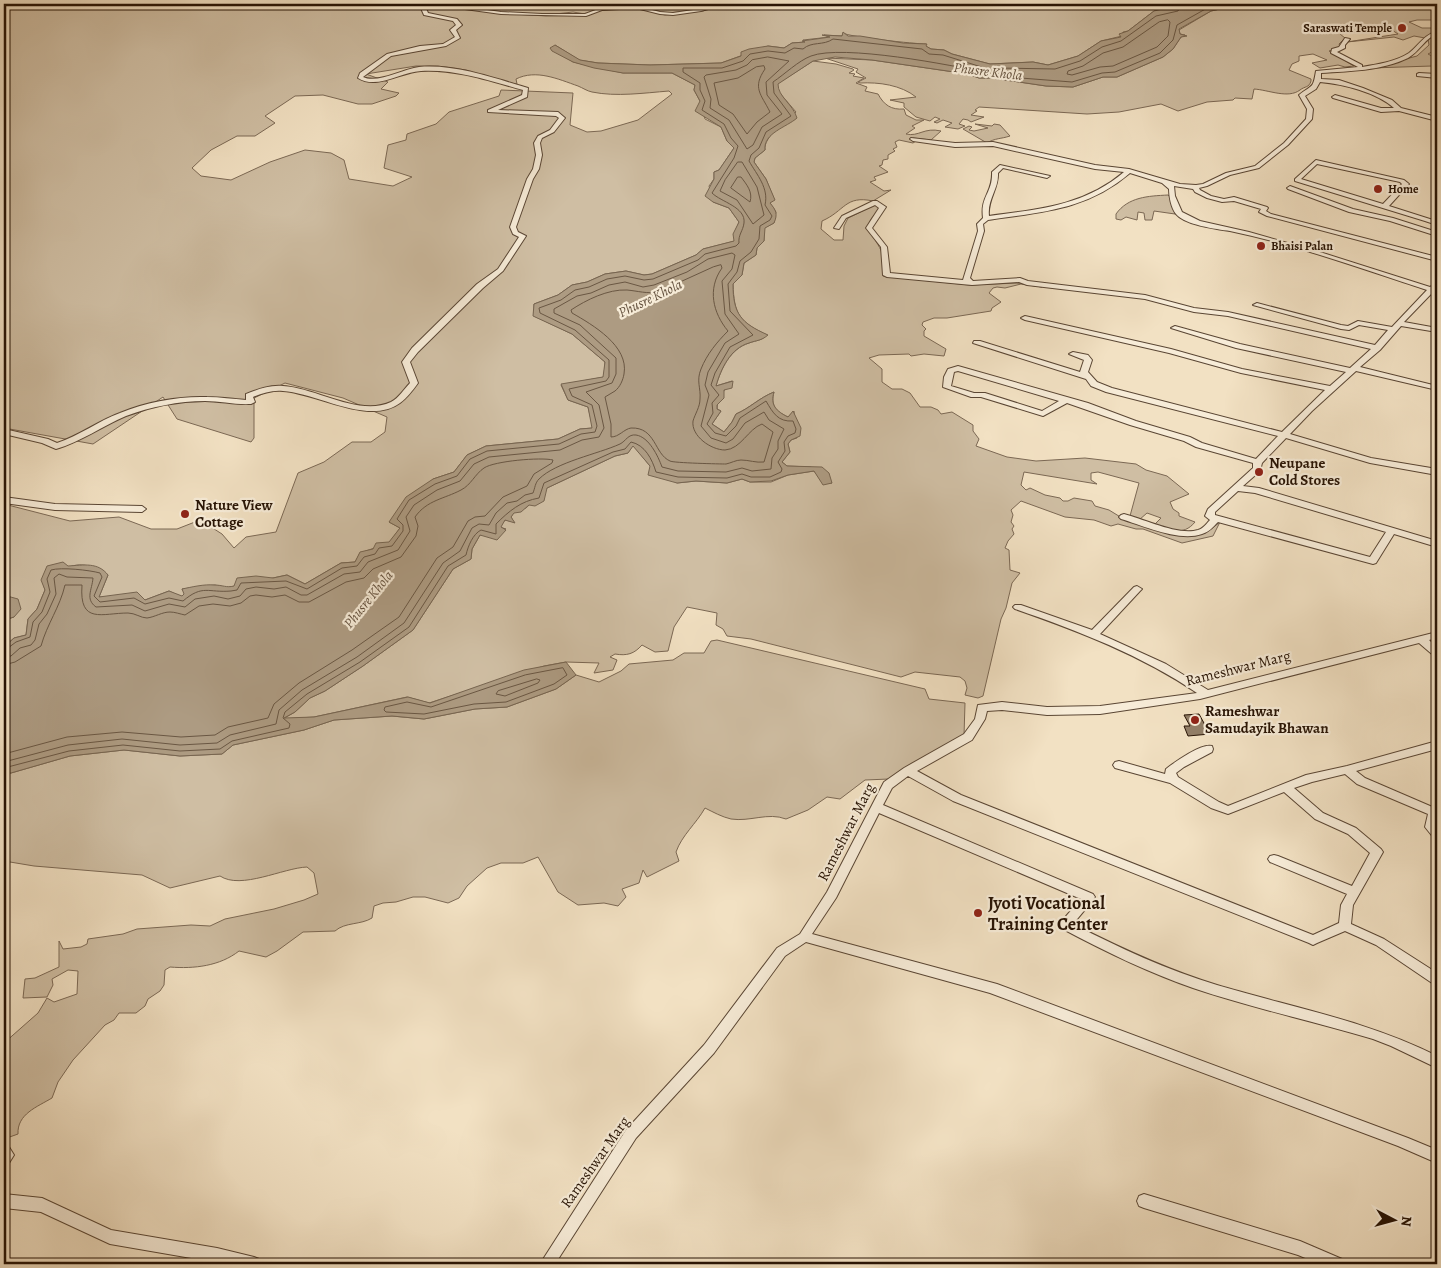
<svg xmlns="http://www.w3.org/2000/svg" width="1441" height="1268" font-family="Alegreya,serif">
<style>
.green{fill:#cfbea3;stroke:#7b6854;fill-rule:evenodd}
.water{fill:#ad9b82;stroke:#776550}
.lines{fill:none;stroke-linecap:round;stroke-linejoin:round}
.shore{stroke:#6a5743;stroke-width:1}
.building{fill:#917e67;stroke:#271304}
.minor-casing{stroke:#5a4634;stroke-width:2}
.minor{fill:#f7ecd8;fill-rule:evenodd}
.poi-dot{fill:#8f2418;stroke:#f7ecd8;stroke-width:2}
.labels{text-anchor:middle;stroke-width:4.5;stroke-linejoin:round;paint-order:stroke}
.far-poi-label{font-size:12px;font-weight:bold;fill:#271304;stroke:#f7ecd8;text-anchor:start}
.far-water-label{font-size:14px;font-style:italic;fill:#63503d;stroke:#f7ecd8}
.poi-label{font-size:15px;font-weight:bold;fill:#271304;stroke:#f7ecd8;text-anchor:start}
.street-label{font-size:15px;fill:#271304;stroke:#f7ecd8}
.near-poi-label{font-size:18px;font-weight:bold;fill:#271304;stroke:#f7ecd8;text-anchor:start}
</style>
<rect width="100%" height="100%" fill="#f2e1c3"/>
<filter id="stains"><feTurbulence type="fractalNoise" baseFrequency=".004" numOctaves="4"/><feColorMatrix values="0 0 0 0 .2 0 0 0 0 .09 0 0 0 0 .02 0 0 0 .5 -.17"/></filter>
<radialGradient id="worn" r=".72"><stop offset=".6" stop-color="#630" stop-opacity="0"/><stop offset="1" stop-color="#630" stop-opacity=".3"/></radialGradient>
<g class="green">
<path d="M4 4H713L697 10 667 13 634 6 603 8 585 14 573 12 547 15 502 12 447 5 498 13 546 16 589 15 601 10 636 8 665 15 703 11 717 5 733 4H1183L1154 11 1128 31 1123 32 1122 36 1101 41 1078 56 1048 65 1033 62 990 64 952 54 944 50 931 49 925 46 926 44C916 44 849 37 843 33L842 36 824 35 830 37 803 40 806 42 792 43 784 48 768 46 721 63 650 65 598 63 579 60 555 45 564 56 573 62 623 73H672L695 85 694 90 700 101 705 119 721 127 727 141 734 148 719 170 714 172V179L709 186 713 202 729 208 739 222 734 234 735 241 703 249 696 255 652 274 644 275 626 271 605 274 587 282 572 285 558 295 534 304V316L572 334 605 362 604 377 561 385 568 400 588 407 593 428 580 429 558 439 486 446 467 455 454 472 433 479 389 522 400 528 389 543 360 553 355 562 341 563 305 584 287 575 226 588 215 585 182 589 185 594 182 597 169 591 145 600 141 597H99L108 575C78 557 70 565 43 583L45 590 37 609 28 619 26 635 14 638 4 647V620L14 617 4 593V504L70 521 119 517 151 529H177L200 520 222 534 234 548 246 537 276 532 298 473 324 462 352 442H371L385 432 387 417 343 398 285 383 254 398V438L251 442 177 419 163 397 93 444 4 428ZM416 66H438L466 70 489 80 517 84 516 79C536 69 558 79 578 86 583 88 587 91 592 92 616 97 644 93 669 91L672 94 638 120 601 131 587 132 570 125 573 93 501 90 499 96 449 112 436 124 407 134 406 140 388 145 384 168 412 177 393 186 349 179 344 160 331 153 305 150 270 162 231 180 201 176 192 168 211 150 237 136H255L275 123 265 116 295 96 323 95 358 104H372L396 96 399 93 381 89 388 82 366 74Z"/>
<path d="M1242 4H1437V20H1417L1409 22 1422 28H1437V32L1425 38 1414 36 1403 40 1394 37 1347 42 1398 34 1389 28 1340 34 1345 38 1339 44 1341 48 1329 51 1354 66 1345 67 1338 65 1320 68 1312 63 1327 60 1313 54 1299 56V61L1292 64 1289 70 1311 79V81C1309 88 1305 86 1300 90 1288 99 1269 90 1254 89L1252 99 1235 98 1233 100 1207 102 1178 111 1161 104 1119 112 1087 114 979 107 975 110 977 111 971 115 984 117 971 122 968 120 963 119 959 124 965 126 958 129 945 127 952 123 943 120 937 123 934 122 940 119 935 117 930 121 916 117 904 107V103L890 100 916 97C901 85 879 82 860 83L858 82 866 78 856 72 858 69 825 58 872 60 968 74 979 78H992L1046 86 1073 87 1103 77H1117L1163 57 1173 49 1181 37 1185 35 1180 34 1179 30 1211 11Z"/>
<path d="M1434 34H1437V43L1433 46 1432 52 1428 54 1436 58 1432 66 1371 68 1417 56 1429 45 1428 39Z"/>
<path d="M813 61 836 64 853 69 854 70 849 73 855 74 853 76 864 78 856 83 867 87 865 91 878 94C884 105 891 110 904 109L906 115 916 120H924L912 126 915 128 906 134C919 137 924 127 941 131L931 140 913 138 912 139 916 141 913 143 899 140 895 142 897 147 893 149 895 151 888 155V159L883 160 882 165 879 166 888 172 874 177 876 180 870 182 884 191 891 190 873 201C845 195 845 211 822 221L821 229 834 240H843L844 226 848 218 875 205 880 208 871 219 867 228C877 243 889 257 883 276L969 285 1018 283 1042 287 1021 284 1005 288 997 287 993 288 989 293 1001 302 992 308 991 311 947 318H934L923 322 922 325 926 329 924 331V336L946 349 944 356 924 354 911 356 909 354 879 355 869 358 882 369V382L892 389H902L910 393 920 407H931L938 410 941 414 952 412 973 425V431L979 439 976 446 1007 457 1036 461 1085 458 1136 464 1146 470 1167 476 1189 494 1170 502 1173 509 1179 513V516L1195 522C1183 537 1169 529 1154 525L1161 518 1147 513 1139 520 1130 516 1139 483 1098 472 1091 473V480L1097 484 1024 472 1021 485 1026 490 1030 488 1045 495 1060 498 1063 501H1068L1074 498 1092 501 1095 506 1109 510 1122 518 1184 535 1206 533 1220 522 1213 536 1182 543 1143 529H1136L1118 524 1111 526 1094 520 1065 517 1021 501 1011 510 1013 515 1011 522 1014 526 1012 529 1014 534 1008 541 1005 548 1009 550 1010 570 1020 573 1012 583 1006 608 1001 619 983 696 978 698 965 695 967 688 965 681 960 677 915 672 901 677 751 639 727 636 723 629 716 625 717 613 687 607 674 627 668 651 655 652 642 645C634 654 627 656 615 654L610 657 617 660 613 670 594 673 599 663 566 662 544 666 429 703 407 697 314 717 283 719 295 712 310 698 325 691 363 666 413 630 453 569 471 559 472 549 480 535 506 529 500 527 505 520 514 522 511 517 514 512 526 508 547 488 615 456 628 453 633 445 650 466 677 483 696 481 727 483 742 479 750 482H771L788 475 814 471 823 483H832L811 467 787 466 782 462 790 452 788 444 791 440 797 438 794 411 788 417C777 412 770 406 774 392 759 398 750 408 736 414L732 422 724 432 712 424 721 411 717 409C717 398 726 388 732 381L716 386C721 369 730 349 749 343 757 340 761 341 767 335 739 322 734 314 733 284L742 275 744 263 756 255 757 248 764 241V228L774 223 776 212 770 203 774 199 766 179 754 162 755 158 765 150C763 137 786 121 796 112L778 91 777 84Z"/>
<path d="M975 124 992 126 994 124 1000 125 1010 136C1001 139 995 138 987 143L963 129 969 126 972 127 969 130 974 131 988 128Z"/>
<path d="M1168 195 1172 198 1175 214 1154 211 1152 220H1145L1144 213 1138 212 1137 220 1126 217 1121 220 1116 219V214C1128 197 1148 196 1168 195Z"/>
<path d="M717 640 925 689 929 699 965 703 964 736 889 779 865 780 840 799 827 797 808 810 786 819C768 812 750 822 731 819 722 817 713 812 705 808 696 824 682 835 676 852L679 861 647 877 643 870 639 883 622 889 626 897 618 906 604 903 578 905 558 892 538 857 523 863H501L487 868 467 886 459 898 448 903 425 897H413L396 902 383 903 374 906 372 918C361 925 345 922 335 931L303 932 277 951 266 957 239 951C220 966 194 969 170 967L165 970 164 985 160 991 148 999 145 1006 136 1013H119L114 1020 105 1025 73 1060 58 1082 52 1098C37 1107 17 1114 18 1134L4 1139V1043L38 1013 47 998 54 1002 77 994 78 971 68 970 52 979 53 985 47 997 23 998 25 979 35 978 59 967V941L63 949 81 947 87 944 88 939 123 934 137 929 191 925 210 926 225 919 274 909 304 900 318 894 314 873 307 867C283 868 241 890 220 876L170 888 142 875 34 866 4 861V773H11L70 756 124 750 180 756 222 754 233 745 304 730 334 720 392 716 424 719 475 709 507 707 556 689 576 675 599 682 621 671 629 664 673 660 684 653H704L711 641Z"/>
</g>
<g class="water">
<path d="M1183 4H1242L1211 11 1179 29 1180 34 1187 36 1181 37 1173 49 1163 57 1117 77H1103L1073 87 1046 86 992 78H979L968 74 872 60 835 57 813 61 778 84C778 97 793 104 797 118 787 127 763 133 765 150L755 158 754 162 766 179 775 200 770 203C776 210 778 214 774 223L765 228 764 241 757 248 756 255 744 263 742 275 733 284C733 314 741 323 768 335 761 341 757 340 749 343 731 348 721 368 716 386L733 381 732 388 724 390V398L717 405V409L721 411 712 424 724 432 732 422 736 414C750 408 759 398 774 392 770 405 776 411 788 417L793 411 801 428 800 436 791 440 788 444 790 452 782 462 787 466 822 467 829 473 832 483 823 485 814 471 788 475 771 481 750 482 742 479 727 483 696 481 677 483 648 475 650 466 633 446 628 453 615 456 547 488 544 501 535 506 529 505 521 512 514 513 511 517 515 523 505 520 501 527 506 530 497 540 480 535 472 549 471 559 453 569 413 630 363 666 325 691 310 698 295 712 284 718 314 717 408 697 430 703 524 670 566 662 576 675 556 689 507 707 475 709 424 719 392 716 334 720 304 730 233 745 222 754 180 756 124 750 70 756 11 773H4V647L14 638 26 635 28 619 37 609 45 590 41 580 47 566 63 562 68 566C84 565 98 562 108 575L99 597 137 592 145 600 169 591 182 596 184 594 182 589C192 587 204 584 214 585 223 585 226 588 234 586L237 578 256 576 273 578 287 575 305 584 341 563 355 562 360 552 373 549 376 543 389 542 400 528 389 522 406 497 433 479 454 472 467 455 486 446 558 439 580 429 592 428 588 407 568 400 561 384 603 377 605 362 572 334 533 316 534 304 558 295 572 285 587 282 605 274 626 271 644 275 652 274 696 255 703 249 734 241 733 234 739 222 729 208 713 202 705 196 714 179V172L719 170 734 148 727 141 721 127 695 111 700 101 694 90 695 85 672 73H623L594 68 573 62 552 51 550 48 555 45 580 60 598 63 650 65 721 63 741 56V52L749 49 768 46 784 48 792 43 805 42 802 41 830 37 822 35 842 36 843 32 848 36H860L903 43 927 44 926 46 931 49 944 50 952 54 990 64 1033 62 1048 65 1078 56 1101 41 1121 37 1119 34 1128 31 1154 11Z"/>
<path d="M4 593 7 596 18 599 21 609 14 617 4 620Z"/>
</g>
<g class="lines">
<g class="shore">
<path d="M1181 4 1178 11 1156 16 1121 41 1102 47 1080 61 1055 69 997 68 994 72 1008 77 1072 82 1102 73 1115 72 1160 53 1173 40 1177 25 1209 7 1224 4"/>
<path d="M1168 20 1170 22 1168 36 1157 47 1113 66 1100 67 1072 75 1067 74 1068 71 1083 66 1103 53 1123 47 1159 22Z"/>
<path d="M768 57 789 61 766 82 767 95 782 114 762 127 753 145 747 149 729 120 710 108 711 99 704 77 706 75 736 70 747 65 752 60Z"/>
<path d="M764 66 765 69C752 88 761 94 770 112L757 122 747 134 733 114 719 105 714 83 738 78 756 67Z"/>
<path d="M738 162H742L757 187 764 215 753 224 737 200 720 191 725 180Z"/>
<path d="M738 177H741C747 185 753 192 750 202L731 188Z"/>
<path d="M721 265 722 268C707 289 713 313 728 331 717 342 707 354 701 369 696 381 701 388 700 399 700 407 695 414 693 421 691 436 711 450 725 450 741 449 748 429 762 424L773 432 764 462C756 463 749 460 741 460 736 460 731 463 726 464 721 464 673 463 670 461 654 454 656 427 631 428 624 429 619 437 611 437V424L605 397C608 395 612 393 615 391 620 387 623 380 624 374 629 346 593 325 572 313L571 310C586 300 608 289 627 290 638 291 647 294 658 292L713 267Z"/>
<path d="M4 651 16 642 30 637 33 622 42 612 50 592 47 579 51 570C61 567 89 570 100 573L102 577 94 596 100 602 134 598 145 604 169 598 183 601C203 584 208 593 231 591L237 590 241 583 286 581 307 589 342 568 357 566 364 557 375 554 379 548 392 546 403 531V525L397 519 409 500 435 484 457 476 470 459 487 451 559 444 581 434 595 432 597 426 592 405 572 396 569 389 606 381 609 377V360L575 330 540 313 539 308 561 300 575 290 589 287 607 279 625 276 644 280 653 279 698 260 705 254 736 246 739 243C738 235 743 231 744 223 746 207 721 202 712 193L734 158 738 146 731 138 724 124 702 110 705 101 700 90V83L683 72V68H722L743 61 750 54 768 51 785 53 794 48 803 49C812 41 823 46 833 39L922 49 929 54 943 55 988 69 987 73C952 65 842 44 811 56 798 61 785 74 773 82L774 93 791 116 766 132 759 148 751 155 749 161C757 175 769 188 765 205L772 216 770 220 760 226 759 239 751 252 740 261 737 272 728 284 730 311 753 335 730 347 715 373 711 385 719 395 712 403 713 413 707 424 715 433 726 436 736 426 740 418 766 401C773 413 778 422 793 421L796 429 795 433 788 436 784 442 785 451 778 462 782 469 781 472 770 477H751L742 474 727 478 678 477 656 472C652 459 645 445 631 442L625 449 613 452 544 483 539 498C521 501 509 511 496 524V534L481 530C473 534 468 546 466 555L448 566 409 627 360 662 307 694 285 712 283 718 290 724 289 728 232 741 220 749 180 751 123 745 69 751 4 768"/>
<path d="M4 657 11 656 20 648 31 645 35 640 39 624 47 614 56 594 54 578 59 574 67 577 93 578C92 590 85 599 96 607L132 605 145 611 169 604 185 607 195 599 214 596 228 599 240 596 246 589 256 587 274 589 286 587 301 595H307L344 574 360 572 368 562 398 550 410 531 406 517 414 505 437 490 460 481 474 464 489 457 560 450 582 440 599 437 604 428 599 405 586 392 612 383 616 374V358L580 325 554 313V309L577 296 591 293 609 285 625 282 643 287 654 285 687 272 708 259 732 253 735 255 732 269 722 281 725 314 739 334 725 343 708 372 705 385 709 395 701 426 711 438 726 443 733 439 745 423 764 412 769 420 784 429 778 441V449L772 458 771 469 752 471 742 468 726 472 678 471 662 467C658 456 649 437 636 435 628 434 626 441 620 444 598 454 556 462 539 479 535 483 535 488 533 493L525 495 517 501 507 503 496 513 489 525 479 524 472 528 460 551 443 563 404 623 357 657 302 690 279 710 276 724 230 735 217 743 180 745 122 739 68 745 4 762"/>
<path d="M4 665 15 662 41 646C47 624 60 607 65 585H82C79 625 102 613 128 613 135 613 141 618 147 618 155 617 162 612 170 612 175 612 180 614 185 615L199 606 213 604 230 606 241 603 250 596 256 595 272 597 285 595 299 602H309L346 582 364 578 373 569 401 557 416 536 418 526 415 517C427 500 444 499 461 490 471 485 475 474 484 468 494 461 541 457 553 460L552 463 534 474 527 486 503 497 485 516 475 517 468 521 453 547 437 558 399 617 352 650 299 683 274 704 268 718 228 727 215 735 181 737 122 732 67 737 4 754"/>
<path d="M563 668 567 675 554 684 506 702 474 704 424 714 386 712 384 710 385 707 407 702 431 707 525 675Z"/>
<path d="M537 679 540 680 538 683 505 696 496 694 498 691Z"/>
</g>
</g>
<path class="building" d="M1199 714 1210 734 1188 736 1184 726H1190L1184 715Z"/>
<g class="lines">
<g class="minor-casing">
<g id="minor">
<path d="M422 4H426L425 6 428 13 457 19 462 25 456 30 460 38 446 46 391 56 363 77C377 84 403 69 419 67 456 64 493 78 528 88L527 97 498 110 558 112 565 118 554 132 542 138 540 143 542 155 539 169 533 179 516 227 518 232 526 236 503 271 483 288 418 352 410 362 418 383C413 390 407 398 400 403 369 426 317 393 283 391 272 390 263 393 253 397L255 402 251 404C236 405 220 401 205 401 179 401 150 407 126 416 102 426 81 442 56 449L42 443 4 434V429L48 439 57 443C79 436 98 421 120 413 146 402 179 396 207 397 220 397 233 399 246 400V394C259 389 269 385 283 386 317 388 359 417 391 402 399 398 404 389 410 383L402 362 412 348 477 284 498 269 519 237 513 234 510 227 527 179 533 169 536 155 534 143 538 136 550 130 559 118 556 116 488 112V110L522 95 523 90C490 81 456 69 421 71 401 72 377 90 358 78L360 73 387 54 420 46 443 44 455 37 450 30 456 25 453 21 424 15 420 6Z"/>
<path d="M434 4H445L501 12 542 14H585L601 8 636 6 660 12 673 13 700 9 713 4H726L701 11 673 15 660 14 636 8 602 10 586 16 501 14 436 5Z"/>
<path d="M1437 31V34C1426 37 1419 52 1408 58 1381 71 1350 71 1321 73V79L1339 80 1363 88 1392 100 1401 108 1437 117V121L1399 111 1381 112 1333 98 1332 97 1335 95 1381 108H1394C1376 92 1343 84 1320 82L1316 89 1305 96 1313 109 1312 119 1288 145 1259 168 1230 175 1207 186 1199 188 1200 190 1211 196 1224 199 1234 197 1267 207 1268 208 1266 211 1271 214 1437 257V261L1267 216 1259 212 1261 209 1234 201 1222 202 1207 198 1195 192 1193 189 1174 186 1175 196 1182 212 1200 221 1249 232 1323 253 1430 287 1437 282V293L1433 292 1404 322 1437 328V332L1401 326 1380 350 1360 367 1437 386V390L1356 371 1312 411 1290 434 1371 458 1437 469V475L1370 463 1286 438 1262 463 1260 471 1243 486 1259 488 1437 541V547L1394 534 1376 563 1373 564 1218 522C1213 527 1209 532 1202 534 1179 542 1144 526 1121 519L1119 517 1121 515 1124 514C1144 519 1178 536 1198 530 1204 528 1206 524 1210 520L1205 516 1208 509 1253 468V463L1196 447 1184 441 1130 425 1067 403 1043 416 981 397H971L943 387 944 377 948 369 958 366 1088 403 1136 421 1190 437 1202 443 1256 459 1278 436 1106 392 1091 386 1086 379 973 343 974 341H980L1080 372 1084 360 1069 354 1073 352 1088 355 1092 360 1088 372 1097 382 1112 388 1282 432 1325 390 1241 373 1169 353 1025 320 1021 318 1025 316 1171 349 1242 369 1330 386 1346 372 1236 348 1171 328 1175 326 1240 344 1350 368 1371 349 1228 316 1194 312 1145 299 1027 285 1019 282 972 285 887 277 883 275 881 247 866 228 879 208 875 205 846 218 839 229 834 228 842 216 873 201H877L886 207 872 228 887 247 890 273 963 280 978 231 977 224 983 218C980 196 993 193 992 172L1000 165 1050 176 1047 178 1003 168 998 173C999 189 987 199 989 216 1039 209 1084 206 1124 172L1095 169 993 146 955 147 913 141 910 139 911 138 955 143 993 142 1095 165 1129 169 1180 184 1196 185 1203 184 1226 173 1255 166 1284 143 1306 119 1307 109 1299 95C1313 84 1313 89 1316 71L1358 67 1331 53 1332 49 1339 47 1345 38 1350 39 1345 45V48L1337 52 1362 65V67C1378 64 1395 62 1409 53 1419 45 1424 35 1437 31ZM1130 173 1162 183 1169 189C1169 196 1171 208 1176 214 1185 225 1216 229 1230 231 1297 245 1362 269 1427 290L1392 327 1358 321 1348 326 1341 325 1257 303 1253 305 1341 329 1349 330 1359 325 1388 330 1375 345 1228 312 1194 308 1145 295 1028 281 1020 278 973 281 970 278 984 231 983 224 988 220C1042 212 1087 210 1130 173ZM958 371 1059 401 1042 411 985 393H974L951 386 954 372ZM1238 491 1255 493 1386 532 1370 557 1215 515V512Z"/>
<path d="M1419 73 1437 74V78L1417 76V74Z"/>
<path d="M1316 160 1404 180 1409 184 1389 206 1433 220 1437 217V222L1434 224 1425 221 1295 181V179ZM1317 164 1400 182 1402 184 1383 204 1301 179Z"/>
<path d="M1290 186 1353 209 1393 218 1437 232V236L1390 221 1349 212 1288 189 1287 188Z"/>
<path d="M4 497 55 504 142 506 146 509 142 512 55 510 4 503Z"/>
<path d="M1137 586 1142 589 1140 591 1100 634 1166 664 1208 690 1437 632V638L1429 640 1437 648V656L1433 655 1419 643 1200 699 1100 714 1047 715 1002 710 987 711 985 719 972 740 917 771 961 795 1313 935 1339 923 1341 905 1347 894 1270 862 1268 859 1270 856 1274 855 1278 856 1352 886 1370 853 1348 834 1315 819 1284 792 1228 814 1211 808 1170 783 1115 768 1113 765 1115 762 1119 761 1165 774 1166 769C1175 762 1201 743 1212 746L1213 749 1212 752 1184 767 1176 773 1178 777 1219 802 1228 806 1306 775 1347 766 1437 741V749L1356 771 1365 778 1437 809V838L1433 837 1425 827 1428 814 1357 784 1345 774 1312 782 1294 788 1323 813 1356 828 1381 849 1383 852 1353 905 1351 924 1384 939 1437 973V984L1432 983 1376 945 1345 931 1317 943 1313 945 1309 943 953 801 908 776 892 788 883 805 1093 894 1095 897 1093 900 1073 924C1120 948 1167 970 1217 985 1291 1007 1368 1021 1437 1056V1068L1391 1046 1373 1039C1313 1021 1252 1008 1193 988 1147 972 1104 951 1061 928L1059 925 1061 922 1081 899 879 813 836 898 812 934 997 984 1408 1138 1437 1150V1163L1398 1146 990 993 806 942 785 956 714 1053 636 1138 555 1264H540L626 1130 704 1045 777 948 800 934 827 892 884 782 904 768 964 734 975 719 978 705 1002 702 1047 707 1100 706 1197 693C1141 655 1078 631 1015 609L1013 607 1015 605H1021L1092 630 1134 587Z"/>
<path d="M4 1146 9 1147 14 1155 9 1163 4 1164Z"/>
<path d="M4 1194 42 1198 111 1230 217 1248 254 1257 259 1259 262 1264H226L110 1244 41 1212 4 1208Z"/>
<path d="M1144 1194 1300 1241 1342 1259 1345 1264H1320L1298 1255 1144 1208 1139 1206 1137 1201 1139 1196Z"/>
</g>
</g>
<use href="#minor" class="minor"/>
</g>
<g class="poi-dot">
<circle cx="1402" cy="28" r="5"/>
<circle cx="1378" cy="189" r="5"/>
<circle cx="1261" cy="246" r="5"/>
<circle cx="1259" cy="472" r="5"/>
<circle cx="185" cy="514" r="5"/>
<circle cx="1195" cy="720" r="5"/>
<circle cx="978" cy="913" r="5"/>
</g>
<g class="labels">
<g class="far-poi-label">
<text x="1392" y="32" text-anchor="end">Saraswati Temple</text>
<text x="1388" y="193">Home</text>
<text x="1271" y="250">Bhaisi Palan</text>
</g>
<g class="far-water-label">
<text transform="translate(988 71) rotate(7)" y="5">Phusre Khola</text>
<text transform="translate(650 298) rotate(-26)" y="5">Phusre Khola</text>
<text transform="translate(368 599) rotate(-51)" y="5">Phusre Khola</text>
</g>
<g class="poi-label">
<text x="1269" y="468">Neupane<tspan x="1269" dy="17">Cold Stores</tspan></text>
<text x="195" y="510">Nature View<tspan x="195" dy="17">Cottage</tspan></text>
<text x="1205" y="716">Rameshwar<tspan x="1205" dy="17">Samudayik Bhawan</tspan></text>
</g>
<g class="street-label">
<text transform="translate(1238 668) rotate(-14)" y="5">Rameshwar Marg</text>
<text transform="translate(846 832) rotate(-63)" y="5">Rameshwar Marg</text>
<text transform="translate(595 1162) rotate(-55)" y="5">Rameshwar Marg</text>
</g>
<g class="near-poi-label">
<text x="988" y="909">Jyoti Vocational<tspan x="988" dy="21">Training Center</tspan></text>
</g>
</g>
<rect width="1441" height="1268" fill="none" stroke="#f2e1c3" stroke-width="20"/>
<rect x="5" y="5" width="1431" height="1258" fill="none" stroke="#271304" stroke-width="2.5"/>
<rect x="10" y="10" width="1421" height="1248" fill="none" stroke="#271304"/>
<g transform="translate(1394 1220) rotate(96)" stroke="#f7ecd8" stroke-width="4" paint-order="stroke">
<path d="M0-4L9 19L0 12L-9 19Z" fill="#271304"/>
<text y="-8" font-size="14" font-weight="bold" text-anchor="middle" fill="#271304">N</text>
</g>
<rect width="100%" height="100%" filter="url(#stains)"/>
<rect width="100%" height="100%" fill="url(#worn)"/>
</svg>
